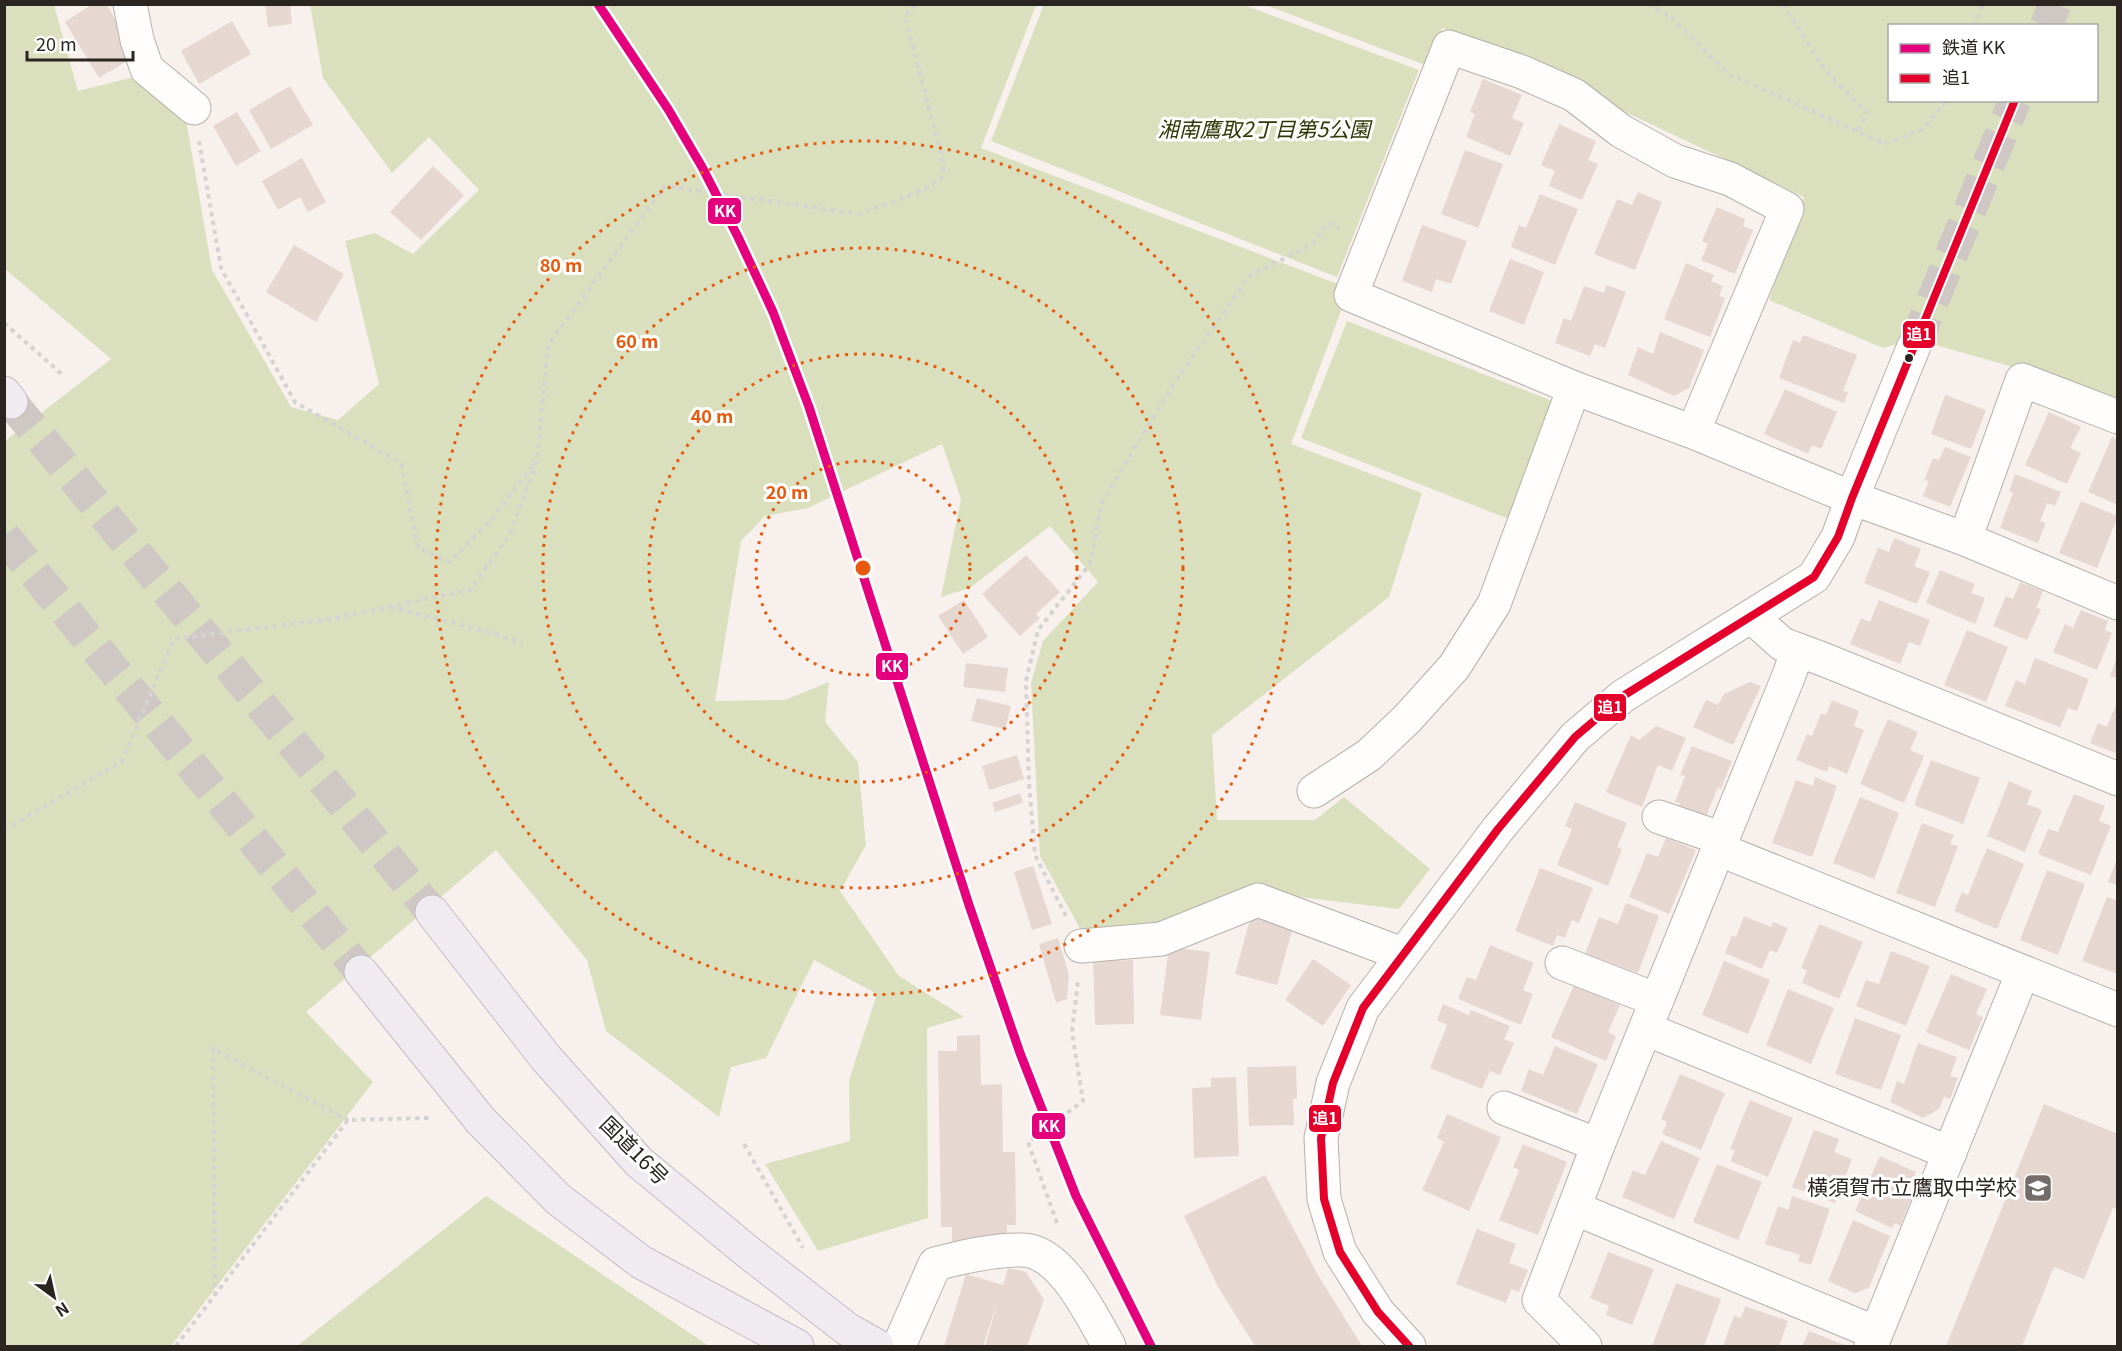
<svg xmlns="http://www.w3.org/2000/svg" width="2122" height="1351" font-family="Georgia,'Noto Sans JP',serif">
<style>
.green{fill:#dae0bd;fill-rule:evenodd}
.building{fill:#e6d8d1}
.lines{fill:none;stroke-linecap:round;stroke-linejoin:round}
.minor-tunnel{stroke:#cfc7c3;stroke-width:33;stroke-dasharray:33 16;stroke-linecap:butt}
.highway-tunnel{stroke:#cfc7c3;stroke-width:33;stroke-dasharray:33 16;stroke-linecap:butt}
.minor-casing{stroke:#b7b0ac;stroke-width:35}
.highway-casing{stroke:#c3bbc1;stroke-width:35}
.path{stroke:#d5d3d2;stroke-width:4;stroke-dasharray:4.5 4.5;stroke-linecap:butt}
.minor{stroke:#fefdfc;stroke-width:33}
.highway{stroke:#f0ebf1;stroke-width:33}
.bus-1-casing{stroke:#fff;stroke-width:12}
.bus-1{stroke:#e4002b;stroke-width:8}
.rail-1-casing{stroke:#fff;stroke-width:14}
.rail-1{stroke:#e5007d;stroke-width:9}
.ring{fill:none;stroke:#e8590c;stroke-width:3;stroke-dasharray:3 6}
.bus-dot{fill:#2b2521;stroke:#fff;stroke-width:2}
.labels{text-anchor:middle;stroke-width:6;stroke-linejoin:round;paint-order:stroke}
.park-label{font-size:21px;font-style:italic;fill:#2f3904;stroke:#fff}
.street-label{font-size:21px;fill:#2b2521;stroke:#fff}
.poi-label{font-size:21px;fill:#2b2521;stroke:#fff;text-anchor:end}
.centre{fill:#e8590c;stroke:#fff;stroke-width:3}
.ring-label{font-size:18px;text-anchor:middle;font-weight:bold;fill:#e8590c;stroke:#fff;stroke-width:6;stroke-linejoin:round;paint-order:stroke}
.line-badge{stroke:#fff;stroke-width:2}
.badge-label{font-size:16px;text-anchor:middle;font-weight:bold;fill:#fff}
</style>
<rect width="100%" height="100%" fill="#f8f0ec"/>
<g class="green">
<path d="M1044 4 1244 5 1419 70 1337 277 991 141Z"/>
<path d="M5 5H54L78 91 142 75 185 114 212 270 291 407 338 420 379 384 345 241 375 233 413 254 479 190 429 137 392 173 323 78 310 5H1036L981 148 1343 286 1342 308 1291 444 1422 493 1389 597 1212 735 1217 820H1315L1344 797 1430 869 1399 909 1250 891 1160 925 1083 934 1040 856 1031 683 1043 641 1098 582 1050 526 970 588 941 597 961 499 942 444 808 508 765 516 741 541 715 701 785 700 829 682 825 722 858 762 866 845 840 891 899 976 964 1017 927 1028 928 1218 818 1251 765 1164 850 1141 849 1080 877 994 814 960 766 1058 731 1067 719 1117 606 1031 587 960 496 850 306 1012 373 1082 171 1346H5V441L111 359 5 269Z"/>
<path d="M1265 5H2117V402L2006 365 1914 339 1883 348 1769 300 1804 197 1478 42 1442 28 1428 66ZM1890 26H2096V100H1890Z"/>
<path d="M1347 321 1555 402 1509 519 1301 438Z"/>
<path d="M486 1196 709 1346H297Z"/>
</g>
<g class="building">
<path d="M92 4H106L137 55 99 78 65 22Z"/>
<path d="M265 4H290L292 24 268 27Z"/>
<path d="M232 21 251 54 199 84 181 51Z"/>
<path d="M1483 79 1522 95 1512 118 1524 123 1510 156 1466 137 1475 114 1470 112Z"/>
<path d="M290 86 313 125 271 149 249 110Z"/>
<path d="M237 112 261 151 236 166 213 126Z"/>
<path d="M1559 124 1596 141 1588 160 1598 164 1582 200 1549 186 1555 171 1541 165Z"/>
<path d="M1465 150 1503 164 1478 228 1441 214Z"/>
<path d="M302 158 326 202 308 212 300 197 278 210 262 181Z"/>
<path d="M433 166 464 195 421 240 390 212Z"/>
<path d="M1638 192 1662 202 1635 270 1594 254 1617 199 1632 205Z"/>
<path d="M1540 194 1578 209 1555 265 1511 247 1519 225 1526 228Z"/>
<path d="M1717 207 1745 219 1743 226 1753 230 1735 274 1701 260 1708 244 1702 241Z"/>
<path d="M1422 225 1467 241 1451 284 1436 279 1432 292 1402 281Z"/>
<path d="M294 245 344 274 316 322 266 292Z"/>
<path d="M1510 259 1544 272 1524 325 1489 311Z"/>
<path d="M1686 263 1714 275 1711 281 1723 286 1719 296 1725 298 1710 337 1664 319Z"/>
<path d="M1606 285 1626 292 1605 348 1595 344 1590 356 1555 343 1564 318 1571 321 1584 286 1604 293Z"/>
<path d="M1660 332 1704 350 1689 388 1674 396 1628 375 1638 347 1653 354Z"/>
<path d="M1803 335 1857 355 1843 391 1848 392 1844 403 1779 378 1793 340 1800 343Z"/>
<path d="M1785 389 1837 412 1821 449 1812 445 1808 454 1764 434Z"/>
<path d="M1945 395 1986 410 1971 449 1931 434Z"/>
<path d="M2049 412 2081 427 2070 448 2081 453 2067 484 2025 465Z"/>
<path d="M2112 437 2118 440V505L2088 492Z"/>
<path d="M1945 447 1971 457 1950 507 1923 496 1929 481 1924 480 1933 458 1939 460Z"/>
<path d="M2015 474 2061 492 2055 506 2047 503 2040 521 2046 523 2038 543 2000 528 2013 493 2009 491Z"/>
<path d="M2081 501 2118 516 2097 568 2059 553Z"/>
<path d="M1894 538 1921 549 1914 566 1930 572 1917 604 1864 583 1878 548 1889 552Z"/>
<path d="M1026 555 1060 592 1036 614 1040 618 1020 636 982 594Z"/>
<path d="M1940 570 1975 584 1971 593 1985 598 1975 624 1926 603Z"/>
<path d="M2020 582 2043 591 2036 608 2041 609 2027 640 1993 626 2006 596 2013 599Z"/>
<path d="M964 600 988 637 963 654 938 616Z"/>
<path d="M1879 600 1930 620 1920 646 1909 642 1900 664 1850 644 1861 618 1870 622Z"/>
<path d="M2081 610 2108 621 2105 630 2112 633 2097 670 2053 652 2065 624 2073 628Z"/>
<path d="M1967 630 2008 647 1986 702 1944 685Z"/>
<path d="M2117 656H2118V679L2110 676Z"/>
<path d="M2035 658 2089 679 2077 711 2068 708 2060 727 2005 706 2016 680 2025 684Z"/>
<path d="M966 663 1008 668 1005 692 963 687Z"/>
<path d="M1750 682 1761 686 1733 745 1693 727 1706 700 1718 705 1724 694Z"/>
<path d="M977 698 1011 706 1005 729 971 721Z"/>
<path d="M1832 700 1859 711 1854 726 1864 730 1847 774 1829 766 1827 772 1796 760 1807 734 1812 736 1821 713 1826 715Z"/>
<path d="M2117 702H2118V754L2090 743 2098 723 2107 727Z"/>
<path d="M1888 719 1918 732 1910 750 1924 756 1904 803 1860 784Z"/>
<path d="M1656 726 1686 738 1672 771 1658 765 1642 807 1606 792 1631 735 1639 740Z"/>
<path d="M1692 746 1732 761 1721 789 1718 787 1705 819 1678 808 1680 803 1675 802 1685 776 1680 775Z"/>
<path d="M1017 755 1024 779 989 790 982 766Z"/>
<path d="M1931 760 1980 778 1963 824 1914 805Z"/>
<path d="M1815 777 1837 786 1812 857 1772 843 1796 780 1813 786Z"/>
<path d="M2009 781 2032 791 2027 804 2042 810 2025 852 1987 836Z"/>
<path d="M1020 793 1023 803 995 812 992 803Z"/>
<path d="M2074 794 2105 806 2099 821 2111 826 2091 875 2038 854 2048 829 2058 832Z"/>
<path d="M1860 797 1899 813 1874 879 1833 863Z"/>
<path d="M1575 802 1627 823 1617 847 1622 849 1608 886 1557 865 1572 829 1565 826Z"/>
<path d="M1922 823 1954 835 1950 844 1958 846 1935 907 1896 893Z"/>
<path d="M1666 838 1696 850 1669 914 1629 897 1647 853 1658 857Z"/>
<path d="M1987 848 2024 864 1997 929 1954 911 1962 892 1968 895Z"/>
<path d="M2118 856V885L2108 882Z"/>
<path d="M1033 866 1052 924 1032 930 1014 872Z"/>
<path d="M1540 868 1593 888 1579 923 1572 920 1565 938 1557 935 1553 946 1515 931Z"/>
<path d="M2047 870 2085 884 2058 955 2020 940Z"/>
<path d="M2107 897 2118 901V974L2082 961Z"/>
<path d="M1626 903 1659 916 1638 973 1585 954 1599 917 1618 924Z"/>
<path d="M1251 916 1293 927 1277 985 1235 974Z"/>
<path d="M1744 916 1771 927 1773 922 1788 928 1777 953 1770 950 1762 969 1725 953 1732 935 1736 937Z"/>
<path d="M1819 924 1863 942 1839 999 1802 983 1807 971 1801 968Z"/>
<path d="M1058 938 1069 975 1067 999 1056 1003 1039 944Z"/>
<path d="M1490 945 1534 963 1523 990 1533 994 1521 1025 1458 999 1467 977 1476 980Z"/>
<path d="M1169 947 1210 952 1201 1020 1160 1015Z"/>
<path d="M1891 951 1930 966 1906 1026 1856 1006 1866 980 1879 984Z"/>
<path d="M1313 959 1351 985 1323 1026 1285 1000Z"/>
<path d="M1133 960 1134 1024 1095 1025 1093 961Z"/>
<path d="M1724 961 1770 980 1748 1034 1702 1015Z"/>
<path d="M1951 974 1987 989 1976 1014 1983 1017 1969 1050 1926 1032Z"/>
<path d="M1574 985 1620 1005 1608 1032 1616 1036 1606 1061 1551 1037Z"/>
<path d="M1788 989 1834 1008 1811 1064 1766 1045Z"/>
<path d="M1443 1004 1469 1015 1471 1010 1510 1026 1504 1039 1514 1043 1500 1075 1490 1071 1482 1089 1430 1068 1447 1025 1437 1020Z"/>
<path d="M1855 1018 1901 1035 1881 1090 1835 1074Z"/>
<path d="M980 1035 981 1085 1002 1084 1003 1152H1015L1016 1225H1007V1242L952 1243V1227H941L938 1051H957V1036Z"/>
<path d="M1918 1043 1957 1057 1950 1076 1958 1078 1950 1099 1944 1097 1939 1109 1923 1118 1890 1102 1897 1081 1904 1084Z"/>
<path d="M1555 1046 1598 1064 1577 1114 1521 1091 1529 1069 1543 1075Z"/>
<path d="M1296 1066 1297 1098 1293 1099 1294 1125 1249 1126 1247 1067Z"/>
<path d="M1680 1074 1725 1093 1701 1150 1662 1134 1667 1122 1661 1119Z"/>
<path d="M1236 1077 1239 1156 1194 1158 1192 1088 1211 1087V1078Z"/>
<path d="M1750 1100 1793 1118 1768 1177 1730 1161 1735 1151 1730 1149Z"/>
<path d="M2044 1104 2118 1134V1209L2113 1208 2084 1279 2054 1267 2022 1346H1946Z"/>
<path d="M1447 1114 1501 1137 1469 1211 1422 1190 1444 1142 1437 1138Z"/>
<path d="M1814 1130 1839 1139 1834 1152 1852 1159 1835 1203 1792 1187Z"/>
<path d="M1661 1141 1700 1158 1674 1219 1622 1197 1633 1170 1645 1175Z"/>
<path d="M1523 1144 1567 1162 1538 1235 1499 1220 1519 1170 1513 1167Z"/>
<path d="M1880 1156 1916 1172 1906 1194 1912 1197 1900 1226 1895 1223 1892 1228 1855 1211Z"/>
<path d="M1717 1164 1762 1182 1738 1240 1693 1222Z"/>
<path d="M1265 1175 1318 1275 1362 1346H1255L1218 1287 1184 1216Z"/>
<path d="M1792 1196 1830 1209 1811 1265 1798 1261 1800 1255 1765 1244 1778 1206 1788 1210Z"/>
<path d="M1853 1220 1890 1236 1869 1288 1855 1293 1828 1281Z"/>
<path d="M1477 1229 1516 1244 1509 1263 1528 1270 1519 1292 1511 1289 1506 1303 1456 1284Z"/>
<path d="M1608 1252 1654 1269 1632 1325 1606 1315 1609 1306 1590 1298Z"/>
<path d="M1008 1268 1026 1272 1044 1300 1027 1346H985L999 1297 983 1346H944L966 1274 1003 1285Z"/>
<path d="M1676 1283 1721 1299 1704 1346H1652Z"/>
<path d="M1745 1306 1788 1321 1779 1346H1723L1734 1316 1741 1318Z"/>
<path d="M1809 1331 1847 1346H1802Z"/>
</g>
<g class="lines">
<g class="minor-tunnel">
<path d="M2046 26 2055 4"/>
<path d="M1914 346 2015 100"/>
</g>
<g class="highway-tunnel">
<path d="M11 402 432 912"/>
<path d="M4 536 361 972"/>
</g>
<g class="minor-casing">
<g id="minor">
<path d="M130 4 137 40 147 69 194 108"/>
<path d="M1693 432 1787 209 1730 179 1675 161 1621 131 1574 95 1522 72 1449 47 1351 295 1574 388 1693 432 1852 498 1965 539 2118 603"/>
<path d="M1965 539 2022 380 2118 417"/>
<path d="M1752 617 1782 644 1825 660 2118 779"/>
<path d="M1314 791 1369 755 1407 719 1454 667 1494 604 1574 388"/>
<path d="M1659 817 1723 839"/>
<path d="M1718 849 2118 1010"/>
<path d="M1081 946 1161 939 1258 900 1402 954"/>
<path d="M1562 963 1657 1000"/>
<path d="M1646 1029 1950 1153"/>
<path d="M1504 1108 1598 1145"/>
<path d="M1574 1208 1876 1333"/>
<path d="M899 1346 935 1264C962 1257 995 1249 1023 1250 1062 1251 1092 1317 1109 1346"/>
<path d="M1409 1346 1378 1312 1340 1252 1324 1199 1321 1138 1333 1083 1363 1008 1498 829 1575 737 1623 696 1814 577 1838 537 1852 498 1914 346"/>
<path d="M1585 1346 1539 1300 1598 1145 1789 675 1798 650"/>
<path d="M1871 1346 2023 972"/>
</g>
</g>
<g class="highway-casing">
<g id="highway">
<path d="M4 393 11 402"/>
<path d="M432 912 546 1058 639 1162 748 1252 847 1329 877 1346"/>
<path d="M361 972 481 1121 558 1199 641 1262 797 1346"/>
</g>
</g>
<g class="path">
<path d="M1648 4 1670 16 1729 74 1885 144 1923 129 1947 100"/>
<path d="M1783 4 1825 70 1867 113 1858 131"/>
<path d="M1975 26 1983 4"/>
<path d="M199 141 221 268 295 402 401 463 418 548 449 562 491 520 535 463"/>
<path d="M4 323 64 376"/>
<path d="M390 607 478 629 523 643"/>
<path d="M4 830 122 761 174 639 331 619 470 590 510 534 537 460 548 345 665 186 859 214 926 189 941 178 944 166 905 16 916 4"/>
<path d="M1066 916 1035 855 1029 783 1026 681 1038 630 1090 564 1102 502 1173 385 1249 276 1313 244 1327 223 1340 228"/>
<path d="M744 1144 803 1248"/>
<path d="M1057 1223 1028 1142 1083 1101 1072 1032 1078 980"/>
<path d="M215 1296 213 1049 348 1120"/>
<path d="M176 1346 348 1120 429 1118"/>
</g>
<use href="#minor" class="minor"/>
<use href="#highway" class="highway"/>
<g class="bus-1-casing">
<path id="bus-1" d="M1409 1346 1378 1312 1340 1252 1324 1199 1321 1138 1333 1083 1363 1008 1498 829 1575 737 1623 696 1814 577 1838 537 1852 498 2015 100"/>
</g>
<use href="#bus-1" class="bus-1"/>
<g class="rail-1-casing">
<path id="rail-1" d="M598 4 668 109 702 167 738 237 773 312 809 407 969 905 1020 1053 1076 1196 1151 1346"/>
</g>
<use href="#rail-1" class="rail-1"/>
</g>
<g class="ring">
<circle cx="863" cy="568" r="107"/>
<circle cx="863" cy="568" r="214"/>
<circle cx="863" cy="568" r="320"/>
<circle cx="863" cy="568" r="427"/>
</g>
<defs>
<g id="school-square" transform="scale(1.5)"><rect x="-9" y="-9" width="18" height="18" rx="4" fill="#736c68" stroke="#fff"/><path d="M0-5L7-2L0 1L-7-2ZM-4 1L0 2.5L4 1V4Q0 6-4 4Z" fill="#fff"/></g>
</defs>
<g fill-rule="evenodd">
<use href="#school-square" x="2038" y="1188"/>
</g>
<circle class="bus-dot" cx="1909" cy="358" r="5"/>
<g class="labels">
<g class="park-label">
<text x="1264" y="137">湘南鷹取2丁目第5公園</text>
</g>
<g class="street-label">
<text transform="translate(634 1151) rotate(45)" y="7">国道16号</text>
</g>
<g class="poi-label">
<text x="2017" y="1195">横須賀市立鷹取中学校</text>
</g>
</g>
<circle cx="863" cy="568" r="9" class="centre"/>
<g class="ring-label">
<text x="561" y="272">80 m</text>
<text x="637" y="348">60 m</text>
<text x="712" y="423">40 m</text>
<text x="787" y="499">20 m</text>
</g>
<g class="line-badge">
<rect x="707" y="197" width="35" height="28" rx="6" fill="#e5007d"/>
<rect x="1902" y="320" width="34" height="29" rx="6" fill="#e4002b"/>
<rect x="875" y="652" width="34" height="29" rx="6" fill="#e5007d"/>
<rect x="1593" y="693" width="34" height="29" rx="6" fill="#e4002b"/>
<rect x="1308" y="1104" width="34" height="29" rx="6" fill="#e4002b"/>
<rect x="1031" y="1112" width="35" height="28" rx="6" fill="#e5007d"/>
</g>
<g class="badge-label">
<text x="725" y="217">KK</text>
<text x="1919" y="340">追1</text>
<text x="892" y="672">KK</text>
<text x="1610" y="713">追1</text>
<text x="1325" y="1124">追1</text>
<text x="1049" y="1132">KK</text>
</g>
<rect width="2122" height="1351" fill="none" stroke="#2b2521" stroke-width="12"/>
<rect x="1888" y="24" width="210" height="78" fill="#ffffff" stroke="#aaa8a6" stroke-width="1.5"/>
<rect x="1900" y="44" width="30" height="9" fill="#e5007d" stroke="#aaa8a6" stroke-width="1.5"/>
<text x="1942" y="54" font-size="18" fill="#2b2521">鉄道 KK</text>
<rect x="1900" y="74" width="30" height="9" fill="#e4002b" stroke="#aaa8a6" stroke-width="1.5"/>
<text x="1942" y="84" font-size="18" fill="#2b2521">追1</text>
<g transform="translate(54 1297) rotate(147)" stroke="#ffffff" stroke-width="4.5" paint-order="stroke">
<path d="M0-4.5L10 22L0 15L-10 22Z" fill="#2b2521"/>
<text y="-9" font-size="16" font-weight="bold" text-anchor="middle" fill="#2b2521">N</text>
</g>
<path d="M27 51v9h106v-9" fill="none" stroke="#2b2521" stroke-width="3"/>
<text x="36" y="51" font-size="18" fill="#2b2521" stroke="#ffffff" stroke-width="4.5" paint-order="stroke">20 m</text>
</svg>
